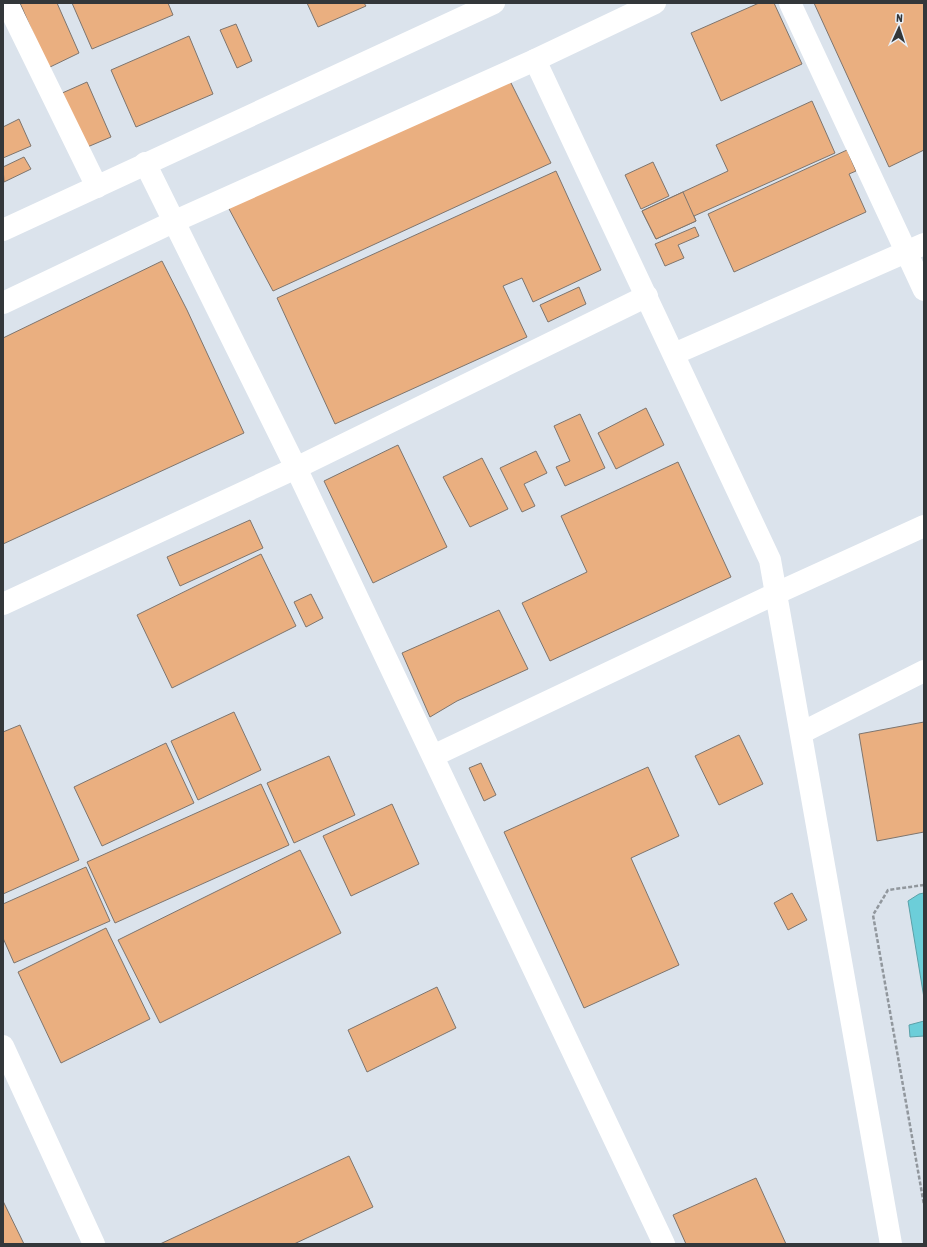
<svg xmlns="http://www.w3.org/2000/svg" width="927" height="1247" font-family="'Asap Condensed',sans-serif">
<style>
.water{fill:#6cced9;stroke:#5ba1a9}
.building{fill:#eaaf80;stroke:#7e756e}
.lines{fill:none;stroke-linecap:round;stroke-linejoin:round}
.path{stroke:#91979d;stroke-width:2.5;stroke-dasharray:4 2;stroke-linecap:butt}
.minor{stroke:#fff;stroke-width:22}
</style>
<rect width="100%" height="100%" fill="#dbe3ec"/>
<g class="water">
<path d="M924 893V998L908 901 919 894Z"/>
<path d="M924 1021V1036L910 1037 909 1025Z"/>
</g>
<g class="building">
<path d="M20 3H57L79 53 48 68Z"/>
<path d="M72 3H168L173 15 92 49Z"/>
<path d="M307 3H364L366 6 318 27Z"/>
<path d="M759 3H774L802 64 721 101 691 33Z"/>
<path d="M814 3H924V150L889 167Z"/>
<path d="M236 24 252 61 237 68 220 30Z"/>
<path d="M189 36 213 94 136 127 111 70Z"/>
<path d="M509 79 551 163 273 291 228 207Z"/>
<path d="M87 82 111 137 85 148 60 94Z"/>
<path d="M812 101 835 153 694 216 696 221 656 239 642 211 728 171 716 145Z"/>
<path d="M19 119 31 146 3 158V127Z"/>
<path d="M847 150 856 171 849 174 866 212 734 272 708 214Z"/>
<path d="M24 157 31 169 4 182 3 167Z"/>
<path d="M653 162 669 196 641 209 625 175Z"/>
<path d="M556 171 601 270 533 302 522 278 503 286 527 337 335 424 277 298Z"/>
<path d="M683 192 696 221 656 239 642 211Z"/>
<path d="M695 227 699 236 678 245 684 258 665 266 655 244Z"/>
<path d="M162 261 187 310 244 433 3 544V338Z"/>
<path d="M579 287 586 304 548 322 540 305Z"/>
<path d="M646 408 664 445 616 469 598 433Z"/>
<path d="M580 414 605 468 565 486 556 467 570 461 554 426Z"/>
<path d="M398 445 447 547 373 583 324 481Z"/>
<path d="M536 451 547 473 524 484 535 506 522 512 500 468Z"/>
<path d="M482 458 508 509 470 527 443 477Z"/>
<path d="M678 462 731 577 550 661 522 603 587 572 561 516Z"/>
<path d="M250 520 263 548 180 586 167 557Z"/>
<path d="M261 554 296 626 172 688 137 615Z"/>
<path d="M311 594 323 618 306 627 294 602Z"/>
<path d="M499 610 528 669 457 701 430 717 402 653Z"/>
<path d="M234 712 261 770 198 800 171 741Z"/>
<path d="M924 722V832L877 841 859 734Z"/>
<path d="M20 725 79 860 3 894V732Z"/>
<path d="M739 735 763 784 719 805 695 756Z"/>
<path d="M166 743 194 803 102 846 74 787Z"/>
<path d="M329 756 355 815 294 843 267 783Z"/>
<path d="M481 763 496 795 484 801 469 768Z"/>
<path d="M648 767 679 836 631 858 679 965 584 1008 504 832Z"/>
<path d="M261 784 289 845 115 923 87 862Z"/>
<path d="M392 804 419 864 351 896 323 836Z"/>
<path d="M300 850 341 933 160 1023 118 940Z"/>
<path d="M86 867 110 921 14 963 3 938V904Z"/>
<path d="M792 893 807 920 788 930 774 903Z"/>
<path d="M106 928 150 1019 61 1063 18 972Z"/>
<path d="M437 987 456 1028 367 1072 348 1030Z"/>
<path d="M349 1156 373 1207 294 1244H160Z"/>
<path d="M756 1178 786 1244H686L673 1215Z"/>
<path d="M3 1201 24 1244H3Z"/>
</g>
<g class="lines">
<path class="path" d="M924 885 888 890 873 915 924 1205"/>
<g class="minor">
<path d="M7 3 97 187"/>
<path d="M790 3 924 290"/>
<path d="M535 60 655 3"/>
<path d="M145 163 296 468 664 1244"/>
<path d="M3 230 494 3"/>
<path d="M3 303 173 222 535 60 770 560 891 1244"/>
<path d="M674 354 924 244"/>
<path d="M3 604 296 468 647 296"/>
<path d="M801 733 924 671"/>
<path d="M433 756 777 593 924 526"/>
<path d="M3 1046 94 1244"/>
</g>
</g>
<rect width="927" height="1247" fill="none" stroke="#33373a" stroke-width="8"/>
<g transform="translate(899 28) rotate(3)" stroke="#e8f0f9" stroke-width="3" paint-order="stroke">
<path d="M0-3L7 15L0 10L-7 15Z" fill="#33373a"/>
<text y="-6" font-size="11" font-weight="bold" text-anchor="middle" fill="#33373a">N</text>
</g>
</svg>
